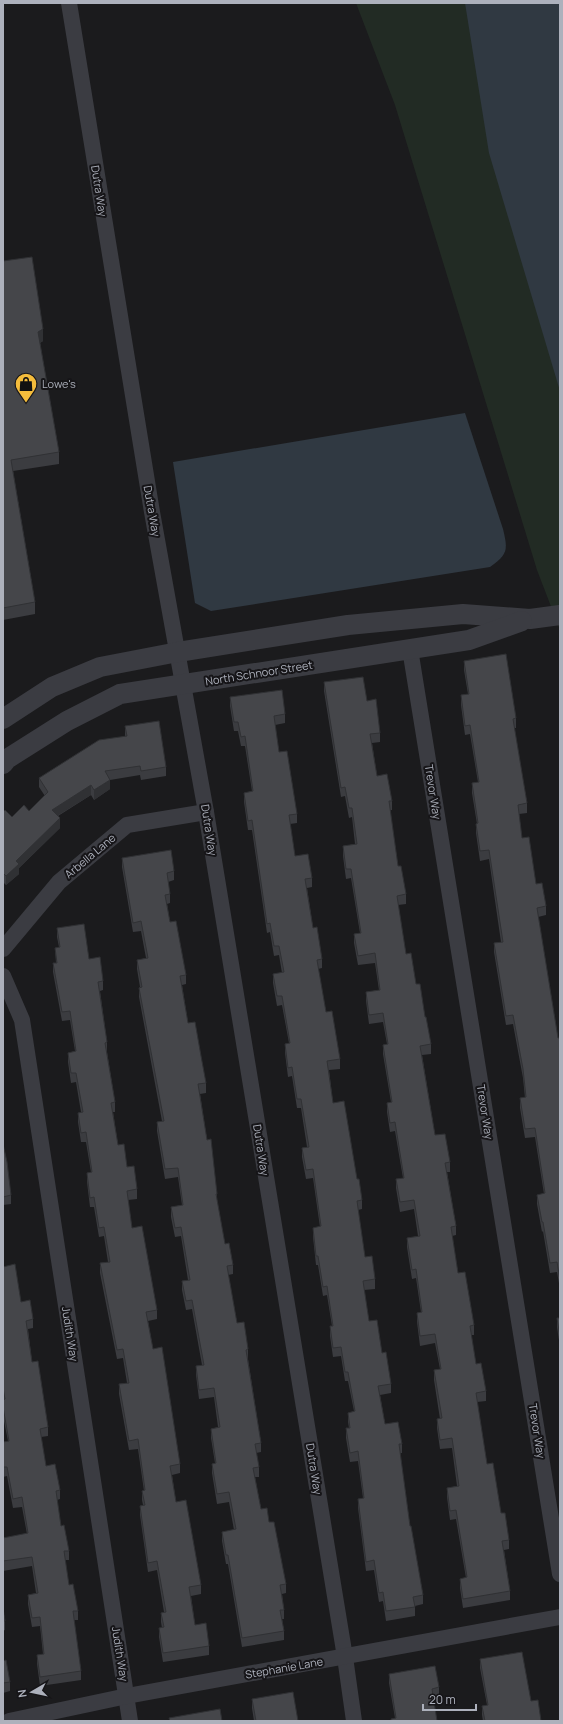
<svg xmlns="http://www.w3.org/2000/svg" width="563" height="1724" font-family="Manrope,sans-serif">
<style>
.green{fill:#222b24}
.water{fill:#303942}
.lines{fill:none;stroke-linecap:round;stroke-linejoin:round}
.minor{stroke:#3b3c42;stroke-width:16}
.tertiary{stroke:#3b3c42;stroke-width:20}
.wall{fill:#3b3c40}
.shaded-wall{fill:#303134}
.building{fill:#45464a;stroke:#303134}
.labels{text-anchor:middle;stroke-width:4;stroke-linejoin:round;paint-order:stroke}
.street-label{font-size:11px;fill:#adb1bc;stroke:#161518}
.poi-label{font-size:11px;fill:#adb1bc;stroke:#161518;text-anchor:start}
</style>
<rect width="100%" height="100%" fill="#1b1b1d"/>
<path class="green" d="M356 3H560V630L537 570 395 105Z"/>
<g class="water">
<path d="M465 3H560V391L489 153Z"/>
<path d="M465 413 503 529C508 550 508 554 490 567L211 611 195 603 173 462Z"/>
</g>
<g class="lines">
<g class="minor">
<path d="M69 3 152 512 206 812 345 1657 354 1721"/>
<path d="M410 649 560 1574"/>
<path d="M3 949 59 882 127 825 206 812"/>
<path d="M3 976 22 1020 130 1721"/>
<path d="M9 1721 127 1696 560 1617"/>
</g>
<g class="tertiary">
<path d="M3 719 52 687 100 667 178 652 348 625 463 614 530 619 560 615"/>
<path d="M3 764 7 759 67 721 120 694 469 640 522 621"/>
</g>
</g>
<g class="wall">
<path d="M3 261 43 341 40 343 59 452V464L13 471 35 602V614L3 620Z"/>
<path d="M464 661 516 718V728H514L527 803V813L519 814 522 838 536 884 546 906V915L538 917 558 1038H560V1289L557 1272 550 1273 543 1231 542 1232 537 1204V1195L544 1194 535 1137 525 1138 520 1108V1098H525L523 1078 513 1024 506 1025 494 952V943L501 942 489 859 480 861 476 833V824H477L472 793V783L478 782 470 734 465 735 461 705V695L468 694 464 670Z"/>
<path d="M324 682 367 701 380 733V742L372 743 377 776 392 801V810H390L398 866 406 894V904L398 905 406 954 416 984 425 1017 431 1044V1054L422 1055 435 1135 450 1162V1172H447L456 1226V1235L452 1236 458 1273 474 1325V1335H471L476 1364 486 1391V1401L477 1402 487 1464 501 1513 509 1540V1549L504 1550 510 1591V1600L463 1608 460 1588V1579L466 1578 456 1519 450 1520 447 1497V1488L457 1486 452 1448 440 1449 437 1428V1419H440L434 1380V1370L440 1369 435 1343 420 1346 417 1322V1313L421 1312 416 1278 412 1279 407 1247V1238L418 1236 414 1209 400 1212 396 1188V1179L403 1178 395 1131 390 1132 387 1112V1103L391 1102 383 1054V1045L387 1044 383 1022 369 1024 366 1001V992L379 990 375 963 358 965 354 943V934L360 933 351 878 346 879 343 856V846L355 844 352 817 349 818 345 796 341 797 324 691Z"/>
<path d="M230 697 285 714V723L275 725 279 752 297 814V823L290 824 295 856 312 878V887L307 888 313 928 322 959V968L318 969 326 1012 340 1059V1069L329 1070 333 1103 357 1179 362 1200V1209L358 1210 365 1257 375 1279V1289L364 1290 369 1321 382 1353 391 1384V1393L380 1395 385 1424 402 1444V1453H400L410 1526 423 1595V1604L415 1606V1616L386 1621 383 1601 379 1602 374 1570 366 1571 358 1508V1499L363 1498 358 1461 350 1462 346 1438V1428H349L348 1422V1413L354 1411 348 1381H345L341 1356 333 1357 330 1336V1326H332L327 1295 323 1296 318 1265H316L313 1237V1228L320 1227 313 1178 306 1179 302 1157V1148L307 1147 301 1108H297L292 1076 288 1077 285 1053V1044L289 1043 282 1005 277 1006 273 983V974L282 973 279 955 274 956 270 932 267 933 252 830H248L244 802V793L252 791 245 746H241L238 731H234L230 706Z"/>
<path d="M125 726 166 767V776L141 780 140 775 110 780V789L94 800 91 795 58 816 60 828 19 868V874L6 885 3 882V812L12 817 29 811 45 796 39 787V778L125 736Z"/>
<path d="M122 858 174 871V880L168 882 170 894V903L167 904 170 922 186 975V984L182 985 188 1023 206 1083V1093L200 1094 207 1140 217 1194V1203L225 1244 233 1265V1274L228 1275 237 1323 248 1349V1359L261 1443V1452L256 1453 259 1467V1477H255L261 1509 269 1522 286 1584V1593L282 1594 284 1610V1619H282L284 1631V1640L242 1647 228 1564H226L222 1541V1532L234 1530 229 1502 217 1504 212 1473V1464L215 1463 211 1438V1429L218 1427 214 1397 199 1399 196 1375V1366L202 1365 192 1309 186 1310 182 1290V1281L188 1280 181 1236 175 1237 171 1217V1207L182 1205 178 1177 165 1179 157 1131V1122L162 1121 139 997V988L140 987 137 969V960L146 958 141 931 133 932 122 867Z"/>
<path d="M57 928 89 959 103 981V990L100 991 107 1042V1052L115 1102V1112H113L118 1145 137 1189V1199L128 1200 132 1228 157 1310V1319L148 1321 153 1349 180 1464V1473L172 1475 176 1502 201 1585V1594L191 1596 195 1625 209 1646V1655L163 1662 159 1637V1628H162L161 1622V1613L164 1612 157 1570 148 1572 140 1515V1506L143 1505 142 1500V1491H144L138 1449 129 1450 119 1394V1384L127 1383 123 1358 117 1359 100 1273V1263L108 1262 104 1236 99 1237 94 1207H90L87 1182V1173L91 1172 86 1142H81L78 1122V1113L81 1112 76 1082 71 1083 68 1062V1053L75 1051 70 1020 62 1021 53 972V963H56L55 948 59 947 57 937Z"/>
<path d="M3 1144 11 1195V1204L3 1205Z"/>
<path d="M3 1267 21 1302 33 1319V1328L28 1329 32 1362 48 1427V1436L41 1437 46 1466 60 1490V1499L57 1500 61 1526 69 1551V1560H65L69 1585 78 1611V1620H74L81 1671V1680L40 1686 37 1664V1655L43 1654 40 1626 32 1627 28 1604V1595L36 1593 32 1566 3 1571V1538L27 1534 22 1507 13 1508 7 1476 3 1477V1442L8 1441 3 1416Z"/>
<path d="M557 1318H560V1347L557 1327Z"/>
<path d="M3 1608 5 1621V1630L3 1631Z"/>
<path d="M480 1659 531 1701 541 1721H483L482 1715V1706L487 1705 480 1668Z"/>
<path d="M3 1661 10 1682V1691L3 1693Z"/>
<path d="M389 1674 439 1687V1697L433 1698 437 1721H391V1719L395 1718 389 1683Z"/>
<path d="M252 1699 298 1721H254L252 1708Z"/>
</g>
<g class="shaded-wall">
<path d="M43 329V341L38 344V332Z"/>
<path d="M110 780V789L94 800V790Z"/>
<path d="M91 785V795L52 819V810Z"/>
<path d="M60 818V828L19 868V874L6 885V876L16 861Z"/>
</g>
<g class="building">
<path d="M32 257 43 329 38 332 59 452 11 460 35 602 3 608V261Z"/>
<path d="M506 654 516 718 513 719 527 803 518 805 522 838 529 837 536 884 542 883 546 906 537 908 558 1038H560V1280L557 1262 550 1263 543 1222H542L537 1195 545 1193 535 1128 525 1129 520 1098 526 1097 523 1069 513 1015 506 1016 494 943 503 942 489 850 480 851 476 824 478 823 472 783 479 782 470 725 465 726 461 695 469 694 464 661Z"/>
<path d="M363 677 367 701 376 699 380 733 370 734 377 776 387 774 392 801H389L398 866H401L406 894 397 896 406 954 411 953 416 984H420L425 1017H426L431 1044 420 1046 435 1135 445 1134 450 1162 445 1163 456 1226 451 1227 458 1273 465 1272 474 1325 470 1326 476 1364 481 1363 486 1391 476 1393 487 1464 493 1463 501 1513H505L509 1540 502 1541 510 1591 463 1599 460 1579 467 1577 456 1510 450 1511 447 1488 459 1486 452 1438 440 1440 437 1419 442 1418 434 1370 441 1369 435 1334 420 1336 417 1313 422 1312 416 1269 412 1270 407 1238 420 1236 414 1200 400 1202 396 1179 404 1178 395 1122 390 1123 387 1103 392 1102 383 1045 388 1044 383 1013 369 1015 366 992 380 990 375 953 358 956 354 934 361 933 351 869H346L343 846 357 844 352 808H349L345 787 341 788 324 682Z"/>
<path d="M282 690 285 714 274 716 279 752 287 751 297 814 289 815 295 856 308 854 312 878 305 879 313 928 317 927 322 959 317 960 326 1012 332 1011 340 1059 327 1061 333 1103 344 1101 357 1179H359L362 1200 357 1201 365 1257 372 1256 375 1279 363 1281 369 1321 377 1320 382 1353 386 1352 391 1384 378 1386 385 1424 398 1422 402 1444H399L410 1526H411L423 1595 413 1597 415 1607 386 1611 383 1592 379 1593 374 1560 366 1562 358 1499 364 1498 358 1451 350 1453 346 1428H350L348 1413 355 1411 348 1372H345L341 1347 333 1348 330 1326H333L327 1286 323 1287 318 1256H316L313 1228 321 1226 313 1169 306 1170 302 1148 309 1147 301 1099H297L292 1067 288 1068 285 1044 290 1043 282 996H277L273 974 284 972 279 946H274L270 923 267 924 252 820 248 821 244 793 253 791 245 736 241 737 238 722H234L230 697Z"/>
<path d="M159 721 166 767 141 771 140 766 105 771 110 780 94 790 91 785 52 810 60 818 16 861 19 864 6 876 3 873V812L5 810 12 817 24 805 29 811 48 792 39 778 99 740 127 736 125 726Z"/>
<path d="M171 850 174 871 167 873 170 894 165 895 170 922 176 921 186 975 180 976 188 1023 195 1022 201 1056 206 1083 198 1084 207 1140 211 1139 217 1194H216L225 1244 229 1243 233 1265 227 1266 237 1323 244 1322 248 1349 246 1350 261 1443 255 1444 259 1467 253 1468 261 1509 267 1508 269 1522H274L286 1584 280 1585 284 1610H280L284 1631 242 1638 228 1555H226L222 1532 236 1529 229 1492 217 1494 212 1464 216 1463 211 1429 220 1427 214 1388 199 1390 196 1366 204 1365 192 1300 186 1301 182 1281 190 1280 181 1227 175 1228 171 1207 183 1205 178 1168 165 1169 157 1122 164 1121 139 988 142 987 137 960 148 958 141 921 133 923 122 858Z"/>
<path d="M84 924 89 959 100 957 103 981 98 982 107 1042 105 1043 115 1102 111 1103 118 1145 124 1144 127 1167 134 1166 137 1189 127 1191 132 1228 142 1226 157 1310 146 1312 153 1349 162 1347 180 1464 170 1466 176 1502 186 1500 201 1585 189 1587 195 1625 206 1623 209 1646 163 1653 159 1628 164 1627 161 1613 166 1612 157 1561 148 1563 140 1506 145 1505 142 1491 145 1490 138 1439 129 1441 119 1384 129 1383 123 1349 117 1350 100 1263 110 1262 104 1227 99 1228 94 1197 90 1198 87 1173 92 1172 86 1132 81 1133 78 1113 83 1112 76 1073H71L68 1053 76 1051 70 1011 62 1012 53 963H57L55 948 60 947 57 928Z"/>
<path d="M3 1144 7 1162 11 1195 3 1197Z"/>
<path d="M15 1264 21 1302 30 1300 33 1319 26 1321 32 1362 38 1361 48 1427 40 1429 46 1466 55 1464 60 1490 56 1491 61 1526 64 1525 69 1551H64L69 1585 73 1584 78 1611H73L81 1671 40 1677 37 1655 44 1654 40 1617 32 1618 28 1595 38 1593 32 1557 3 1561V1538L28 1533 22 1497 13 1499 7 1467H3V1442L9 1441 3 1407V1400L5 1399 3 1388V1267Z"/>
<path d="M557 1318H560V1338Z"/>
<path d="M3 1608 5 1621H3Z"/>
<path d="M522 1652 531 1701 538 1700 541 1721H485L482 1706 488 1705 480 1659Z"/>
<path d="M6 1660 10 1682 3 1683V1661Z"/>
<path d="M435 1666 439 1687 432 1689 437 1721H391V1719L396 1718 389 1674Z"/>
<path d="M293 1692 298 1721H256L252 1699Z"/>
<path d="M220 1709 222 1721H170L169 1718Z"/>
</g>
<defs>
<g id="shop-pin" transform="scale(1.15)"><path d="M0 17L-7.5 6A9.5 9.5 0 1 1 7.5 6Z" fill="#f4bc3c" stroke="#161518"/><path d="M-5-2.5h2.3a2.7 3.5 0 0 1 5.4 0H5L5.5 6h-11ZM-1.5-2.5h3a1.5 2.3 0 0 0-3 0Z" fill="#111"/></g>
</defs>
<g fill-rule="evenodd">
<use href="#shop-pin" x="26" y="384"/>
</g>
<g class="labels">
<g class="street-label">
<text transform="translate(99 191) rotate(81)" y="4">Dutra Way</text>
<text transform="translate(152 511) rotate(80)" y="4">Dutra Way</text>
<text transform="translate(259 673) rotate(-9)" y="4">North Schnoor Street</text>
<text transform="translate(433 792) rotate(81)" y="4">Trevor Way</text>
<text transform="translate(209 830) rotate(81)" y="4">Dutra Way</text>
<text transform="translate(90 856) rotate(-40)" y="4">Arbella Lane</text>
<text transform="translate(485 1112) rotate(81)" y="4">Trevor Way</text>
<text transform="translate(261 1150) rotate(81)" y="4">Dutra Way</text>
<text transform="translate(70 1334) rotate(81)" y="4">Judith Way</text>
<text transform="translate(537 1431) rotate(81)" y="4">Trevor Way</text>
<text transform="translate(314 1469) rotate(81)" y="4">Dutra Way</text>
<text transform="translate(120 1654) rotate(81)" y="4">Judith Way</text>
<text transform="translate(284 1668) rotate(-10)" y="4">Stephanie Lane</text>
</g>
<g class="poi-label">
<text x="42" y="388">Lowe's</text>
</g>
</g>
<rect width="563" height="1724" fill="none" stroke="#adb1bc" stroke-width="8"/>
<g transform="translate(32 1692) rotate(261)" stroke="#161518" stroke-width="3" paint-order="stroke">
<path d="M0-3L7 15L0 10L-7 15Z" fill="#adb1bc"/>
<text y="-6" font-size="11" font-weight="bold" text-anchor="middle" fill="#adb1bc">N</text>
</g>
<path d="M423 1704v6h53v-6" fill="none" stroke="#adb1bc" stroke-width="2"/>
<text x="429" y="1704" font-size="12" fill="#adb1bc" stroke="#161518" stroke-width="3" paint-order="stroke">20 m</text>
</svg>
